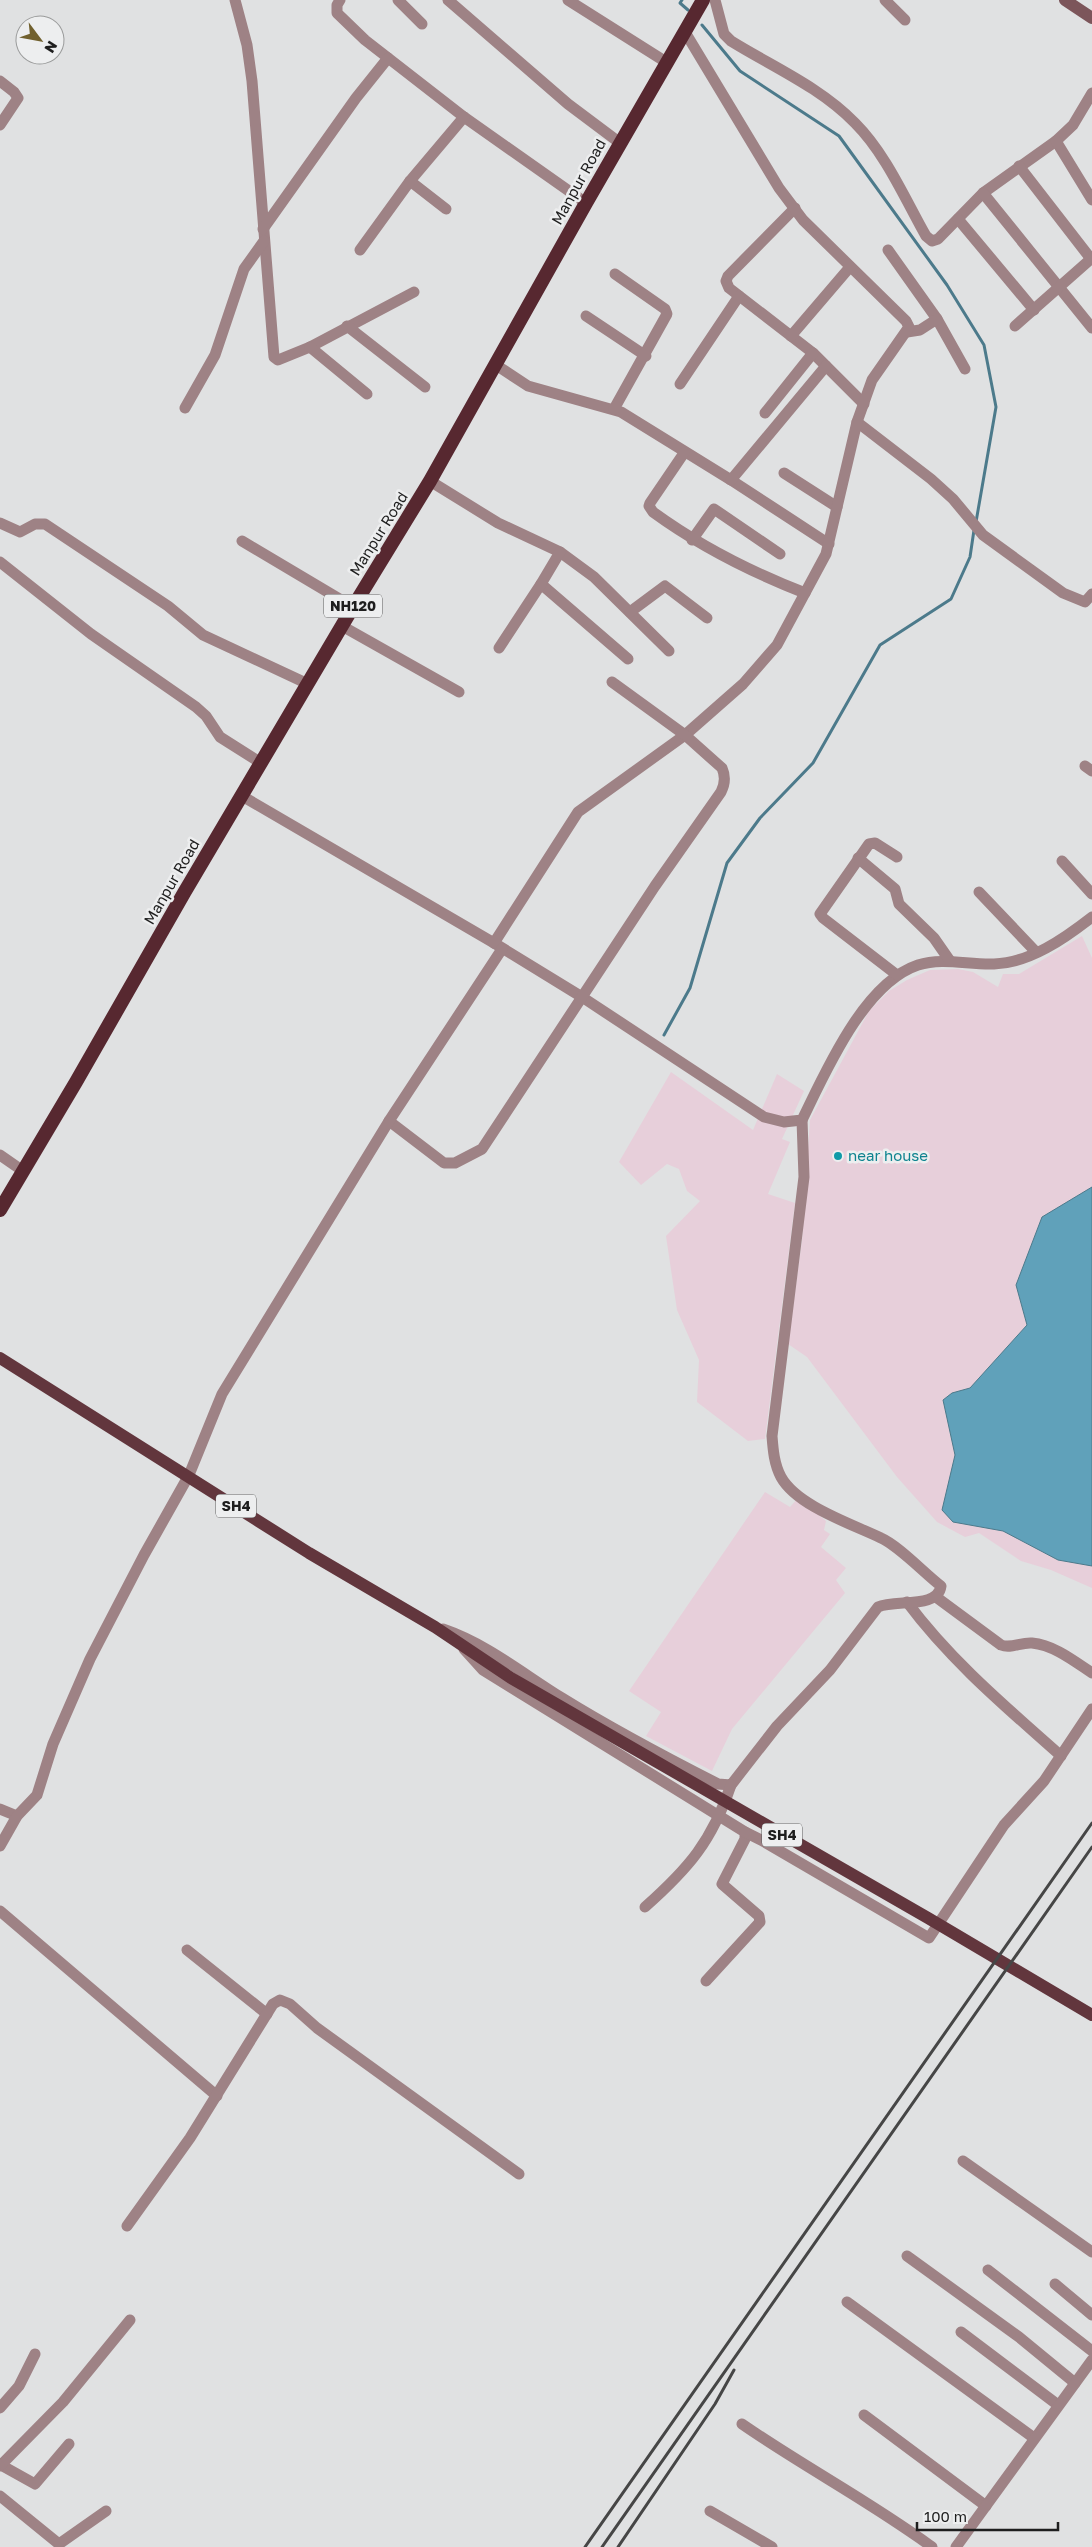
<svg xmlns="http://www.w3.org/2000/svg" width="1092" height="2547" font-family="'Golos Text',sans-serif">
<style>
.commercial{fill:#e7cfda}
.water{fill:#60a1ba;stroke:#4c7a8b}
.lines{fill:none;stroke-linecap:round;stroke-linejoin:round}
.stream{stroke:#4c7a8b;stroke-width:3}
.minor{stroke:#9e8285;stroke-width:11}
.secondary{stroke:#7c555a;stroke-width:12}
.primary{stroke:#62363d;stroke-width:12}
.trunk{stroke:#572830;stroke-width:14}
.rail{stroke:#464646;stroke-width:3}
.culture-dot{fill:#0f9aa8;stroke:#edeeef;stroke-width:2}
.labels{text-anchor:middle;stroke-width:5;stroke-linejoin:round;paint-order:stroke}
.shield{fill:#edeeef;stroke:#5c5c5d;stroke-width:1}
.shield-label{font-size:14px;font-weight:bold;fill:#1e1e1e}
.street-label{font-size:15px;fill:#1e1e1e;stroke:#edeeef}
.culture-label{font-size:15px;fill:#0d838f;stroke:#edeeef;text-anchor:start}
</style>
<rect width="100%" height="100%" fill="#e0e1e2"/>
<g class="commercial">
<path d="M1082 936 1092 958V1588L1051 1570 1021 1561 979 1533 965 1537 937 1522 897 1477 807 1357 788 1344 802 1240 810 1120 869 1011 889 991 907 980 930 970 958 969 973 972 998 987 1003 974H1019Z"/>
<path d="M671 1072 753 1130 777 1074 804 1091 782 1139 790 1142 768 1194 795 1203 765 1439 748 1441 697 1402 699 1360 677 1310 666 1236 700 1201 687 1191 679 1169 667 1164 641 1185 619 1162Z"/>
<path d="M765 1492 790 1507 798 1498 826 1521 824 1530 830 1534 821 1547 846 1568 836 1580 845 1593 732 1729 712 1771 646 1736 661 1712 629 1691Z"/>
</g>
<path class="water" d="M1092 1187V1566L1058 1560 1003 1531 953 1522 942 1510 955 1455 943 1400 952 1393 970 1388 1027 1325 1016 1285 1042 1217Z"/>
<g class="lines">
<g class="stream">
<path d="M682 0 680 3 688 10"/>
<path d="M702 25 740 71 839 136 947 285 984 345 996 407 976 522"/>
<path d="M664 1035 690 988 727 863 760 818 813 763 880 645 951 599 970 557 974 530"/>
</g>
<g class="minor">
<path d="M235 0 247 45 252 81 274 357 278 360 310 347 414 292"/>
<path d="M340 0 337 5V13L365 40 464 117 586 203"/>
<path d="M398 0 422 24"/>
<path d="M448 0 568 104 620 143"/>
<path d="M568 0 666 62"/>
<path d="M715 0 724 34 731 41C773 67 820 87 855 123 886 154 905 199 926 236L932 241 938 239 983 193 1056 141 1073 125 1092 93"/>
<path d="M885 0 905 20"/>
<path d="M0 81 14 92 18 98 0 125"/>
<path d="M1056 141 1092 200"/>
<path d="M1019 166 1091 259"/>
<path d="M410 181 446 209"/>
<path d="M983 193 1092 328"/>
<path d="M795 208 728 276 726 281 729 288 813 353 864 404"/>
<path d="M958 219 1034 310"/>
<path d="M263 229 356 98 388 58"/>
<path d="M360 250 410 181 464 117"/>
<path d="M888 250 937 319 965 369"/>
<path d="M586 316 646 356"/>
<path d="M347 326 425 387"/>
<path d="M1015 326 1092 258"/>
<path d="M907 332 920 330 937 319"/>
<path d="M791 336 850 267"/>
<path d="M310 347 367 394"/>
<path d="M496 365 528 386 621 412 731 480 829 544"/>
<path d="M680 384 739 296"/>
<path d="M185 408 215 355 244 269 264 241"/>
<path d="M614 409 667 314 665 309 615 274"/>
<path d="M765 413 813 353"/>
<path d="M857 422 931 479 953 499 983 535 1063 593 1085 602 1092 594"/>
<path d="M684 453 650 503 649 506 653 512C701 547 751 572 805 593"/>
<path d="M784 473 837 507"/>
<path d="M731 480 826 366"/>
<path d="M430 481 498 523 560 552 594 577 669 651"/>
<path d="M0 523 20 532 35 524H45L168 606 203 635 308 684"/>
<path d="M692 540 714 509 780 554"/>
<path d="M242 541 353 607"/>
<path d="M0 562 91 634 196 707 206 716 220 737 261 763"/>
<path d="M541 584 628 659"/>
<path d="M630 612 665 586 707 618"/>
<path d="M342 626 459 692"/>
<path d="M499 648 541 584 560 552"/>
<path d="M1085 766 1092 771"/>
<path d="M242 796 494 943 582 997 764 1117 784 1122 802 1120C826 1071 864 983 918 965 943 957 968 965 994 964 1030 963 1065 938 1092 917"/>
<path d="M897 857 875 843 869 844 820 914 823 918 897 975"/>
<path d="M858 858 895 889 899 904 934 938 950 961"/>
<path d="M1062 861 1092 894"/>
<path d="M979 892 1036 952"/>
<path d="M494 943 578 812 685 735 743 684 777 645 826 554 857 422 872 380 909 327 906 321 803 220 779 188 685 32"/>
<path d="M389 1121 444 1163H455L482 1149 655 886 721 792C725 784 726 777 722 768L685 735 612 682"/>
<path d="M0 1155 23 1171"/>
<path d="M936 1597 1001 1645C1011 1649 1021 1642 1032 1643 1054 1645 1074 1661 1092 1673"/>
<path d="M907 1602C951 1661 1006 1707 1061 1756"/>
<path d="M443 1629C487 1644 523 1674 562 1698 612 1729 665 1757 718 1784L731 1785 777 1726 830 1670 878 1607C895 1599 938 1609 941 1586 924 1573 899 1546 881 1538 852 1524 797 1506 781 1477 774 1464 773 1449 772 1436L804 1177 802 1120"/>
<path d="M464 1649 483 1670 745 1832V1839L722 1884 759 1916 760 1922 706 1981"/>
<path d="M0 1809 17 1816"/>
<path d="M745 1832 761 1840 929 1938 1004 1825 1044 1781 1092 1709"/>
<path d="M0 1846 17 1816 37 1795 53 1744 90 1659 144 1555 189 1475 222 1394 389 1121 502 949"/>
<path d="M645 1907C689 1868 712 1841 731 1785"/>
<path d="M0 1911 217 2096"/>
<path d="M187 1950 267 2014"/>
<path d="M963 2161 1092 2252"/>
<path d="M127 2226 190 2138 273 2004 280 2000 290 2004 317 2028 519 2174"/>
<path d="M907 2256 1019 2337 1075 2383"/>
<path d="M988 2270 1092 2351"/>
<path d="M1055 2284 1092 2315"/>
<path d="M847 2302 1034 2438"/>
<path d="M961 2332 1058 2405"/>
<path d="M0 2408 19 2386 35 2354"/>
<path d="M864 2415 986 2506"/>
<path d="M742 2424C804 2467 871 2502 932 2547"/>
<path d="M1 2465 35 2484 69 2444"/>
<path d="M0 2466 63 2402 130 2320"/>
<path d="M0 2496 59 2544 106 2511"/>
<path d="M710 2511 772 2547"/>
<path d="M956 2547 1092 2360"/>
</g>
<path class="secondary" d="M1065 0 1092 18"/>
<path class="primary" d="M0 1358 309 1553 435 1627 511 1678 928 1918 1092 2015"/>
<path class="trunk" d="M0 1210 76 1082 184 893 353 607 430 481 586 203 703 0"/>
<g class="rail">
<path d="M585 2547 1092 1823"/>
<path d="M602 2547 1092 1847"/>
<path d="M618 2547 715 2404 734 2370"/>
</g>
</g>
<circle class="culture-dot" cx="838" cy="1156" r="5"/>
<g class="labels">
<g class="shield">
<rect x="324" y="594.5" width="58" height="23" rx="4"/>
<rect x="216" y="1494.5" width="40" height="23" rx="4"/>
<rect x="762" y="1823.5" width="40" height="23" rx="4"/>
</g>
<g class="shield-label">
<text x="353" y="611">NH120</text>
<text x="236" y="1511">SH4</text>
<text x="782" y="1840">SH4</text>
</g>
<g class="street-label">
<text transform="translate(579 182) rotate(-61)" y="5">Manpur Road</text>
<text transform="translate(379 534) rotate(-58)" y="5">Manpur Road</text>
<text transform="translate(172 882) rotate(-60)" y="5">Manpur Road</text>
</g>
<g class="culture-label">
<text x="848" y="1161">near house</text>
</g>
</g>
<g transform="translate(40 40) rotate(122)"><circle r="24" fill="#edeeef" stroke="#9a9b9b"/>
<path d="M0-4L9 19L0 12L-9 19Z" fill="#71602e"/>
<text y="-8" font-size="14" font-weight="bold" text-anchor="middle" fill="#1e1e1e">N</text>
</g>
<path d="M917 2522v8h141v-8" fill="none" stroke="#1e1e1e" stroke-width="2.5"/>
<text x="924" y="2522" font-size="15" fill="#1e1e1e" stroke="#edeeef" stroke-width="4" paint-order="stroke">100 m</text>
</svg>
